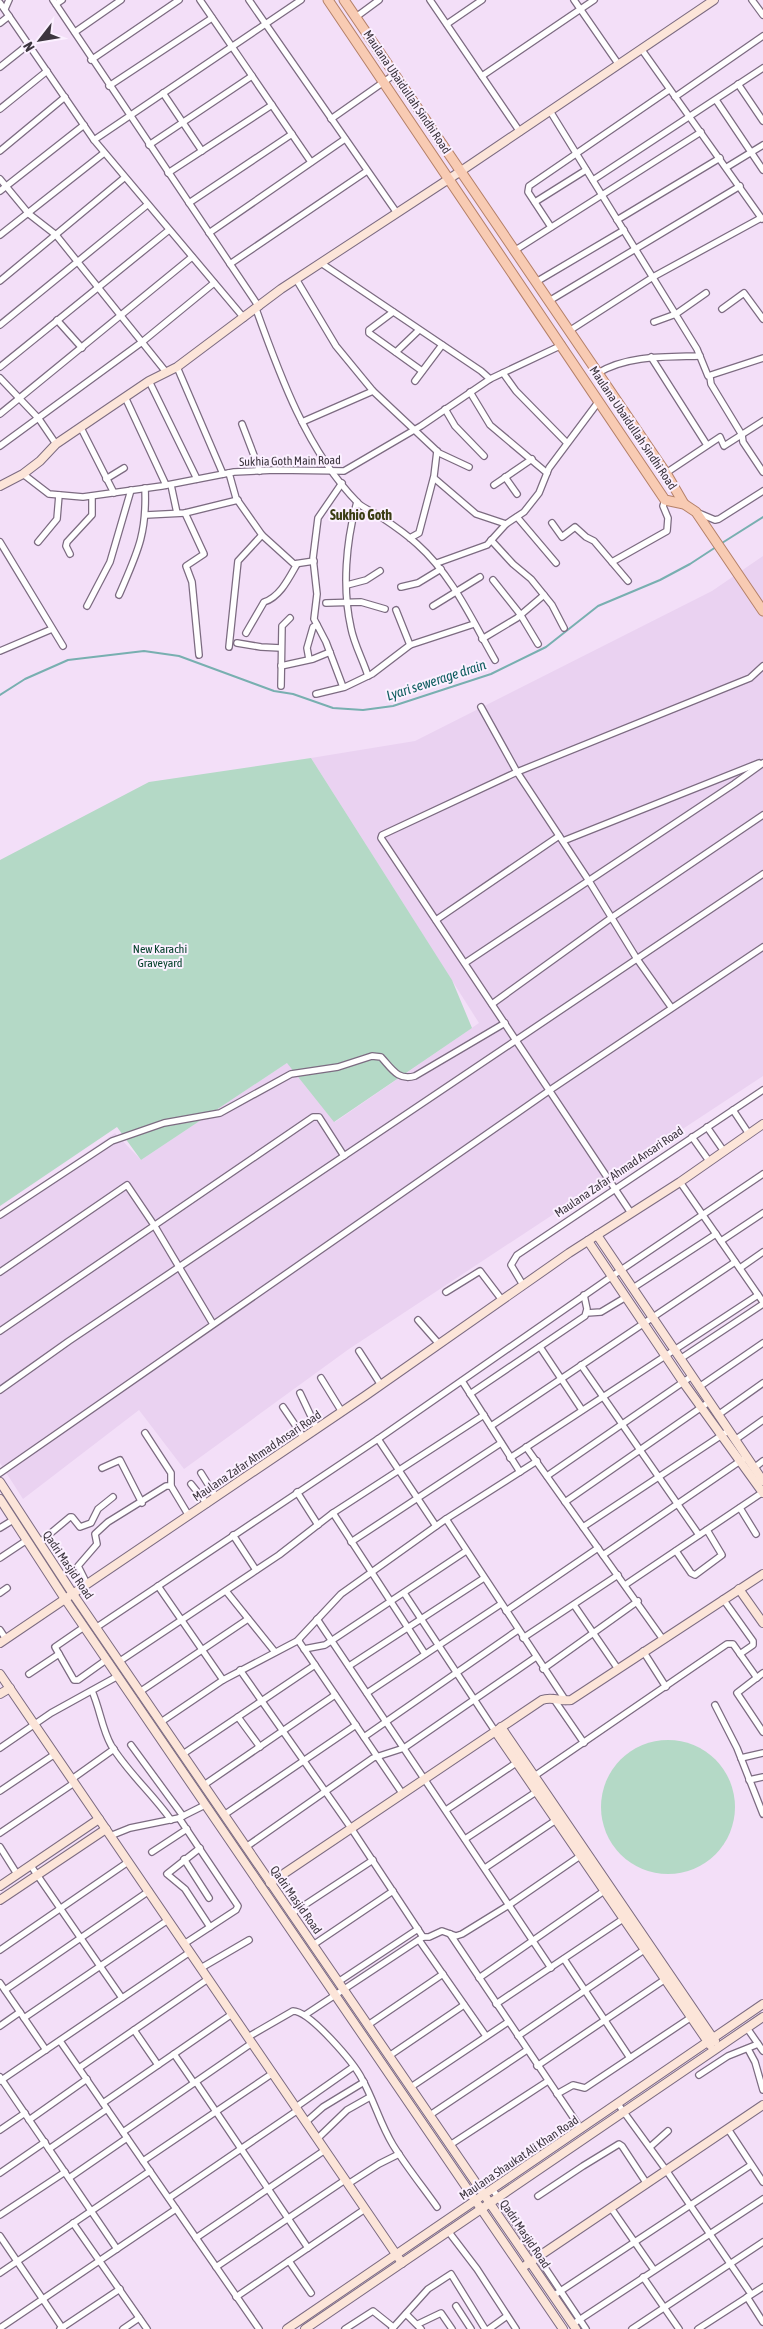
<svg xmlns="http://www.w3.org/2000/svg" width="763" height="2329" font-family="'Asap Condensed',sans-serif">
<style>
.built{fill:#ead2f1}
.green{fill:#b4d9c6}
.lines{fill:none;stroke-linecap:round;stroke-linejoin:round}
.stream{stroke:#78afb0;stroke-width:2}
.street-casing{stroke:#7c6b81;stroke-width:8}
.secondary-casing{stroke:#7c6b81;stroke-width:10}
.primary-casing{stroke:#b48069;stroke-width:11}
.street{stroke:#fff;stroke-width:5.5}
.secondary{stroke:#fce5d9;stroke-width:8}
.primary{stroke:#f8cbb3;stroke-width:9}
.labels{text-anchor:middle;stroke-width:4;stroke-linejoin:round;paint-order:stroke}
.street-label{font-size:12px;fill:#3c353e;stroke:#fbf0ff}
.park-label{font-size:12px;fill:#04412b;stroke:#fbf0ff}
.neighbourhood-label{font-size:14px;font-weight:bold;fill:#3a3c13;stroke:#fbf0ff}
.water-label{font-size:14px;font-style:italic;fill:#0e5d5f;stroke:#fbf0ff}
</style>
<rect width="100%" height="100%" fill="#f3dff8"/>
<path class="built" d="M763 556V1076L349 1349 184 1469 139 1410 23 1499 0 1463V1212L115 1133 141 1160 290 1061 335 1122 479 1023 311 758 415 741 712 591Z"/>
<g class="green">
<path d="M311 758 452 980 472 1028 334 1122 287 1063 141 1160 117 1127 0 1206V860L149 782Z"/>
<circle cx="668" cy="1807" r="67"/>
</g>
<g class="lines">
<g class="stream">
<path d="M722 543 763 517"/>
<path d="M0 695 25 679 68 660 144 651 179 656 274 691 293 694 333 708 363 710 393 706 491 674 546 647 598 606 660 580 690 564 716 547"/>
</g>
<g class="street-casing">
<g id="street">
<path d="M53 0 259 307"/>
<path d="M200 0 311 162"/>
<path d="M249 0 397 213"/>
<path d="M430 0 520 132"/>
<path d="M574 0 619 65"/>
<path d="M752 0 763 15"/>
<path d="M0 3 94 140 244 318"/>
<path d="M56 4 62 0"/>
<path d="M5 9 9 0"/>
<path d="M356 17 379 0"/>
<path d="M0 23 9 16"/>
<path d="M447 24 482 0"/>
<path d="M75 32 121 0"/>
<path d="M642 50 762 219"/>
<path d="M91 60 179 0"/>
<path d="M0 67 29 44"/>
<path d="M482 76 594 0"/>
<path d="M738 84 763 121"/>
<path d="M109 86 212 18"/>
<path d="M163 93 202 151"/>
<path d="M675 97 763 36"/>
<path d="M716 100 763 170"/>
<path d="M0 109 47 71"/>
<path d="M550 111 697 349 708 376 763 358"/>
<path d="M331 119 395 74"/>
<path d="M94 140 301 0"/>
<path d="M149 145 252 76"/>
<path d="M0 151 65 97"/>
<path d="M727 167 763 145"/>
<path d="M168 173 272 105"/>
<path d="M0 179 29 214 56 235 166 372"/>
<path d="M593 180 763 68"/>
<path d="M0 191 84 125"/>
<path d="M535 202 586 170"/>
<path d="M189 203 292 134"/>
<path d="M617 220 720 158"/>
<path d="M551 227 528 192 529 186 669 90"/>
<path d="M209 233 345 139"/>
<path d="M0 235 104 153"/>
<path d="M514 251 701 132"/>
<path d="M321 263 481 371 490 379"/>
<path d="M230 264 367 171"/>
<path d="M296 279 336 346 373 391 439 453 469 467"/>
<path d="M0 281 124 178"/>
<path d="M536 282 624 230"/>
<path d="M549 301 740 186"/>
<path d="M256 309C280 376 307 451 358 503 364 509 374 512 381 517 393 525 406 534 417 544 452 575 472 620 495 660"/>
<path d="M722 309 744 293 763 319"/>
<path d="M393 312 369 330V333L422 371"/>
<path d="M57 320 82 348"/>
<path d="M654 322 676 314 706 293"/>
<path d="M0 325 147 205"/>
<path d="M569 331 653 277 761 218"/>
<path d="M396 352 419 330"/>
<path d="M651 357 707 445"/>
<path d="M0 367 169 230"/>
<path d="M177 367 223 474"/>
<path d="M503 373 516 391 567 443"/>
<path d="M598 373C628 355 666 357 700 356"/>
<path d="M710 377 711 384 742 435 743 442 763 472"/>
<path d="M0 378 39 419 56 444"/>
<path d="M149 381 197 479"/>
<path d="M415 381 442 345"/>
<path d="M470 392 490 425 547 473"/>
<path d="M125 397 166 485"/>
<path d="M445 409 455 426 484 456"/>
<path d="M0 414 192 257"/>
<path d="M302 422 373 391"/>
<path d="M242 424 260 471"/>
<path d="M81 428 114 493"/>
<path d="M0 446 142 342 214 283"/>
<path d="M229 473 236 498 262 535 294 564 314 561"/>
<path d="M666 473 720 437 724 446 763 421"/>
<path d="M23 474 49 494 83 497 162 486 234 472 275 470 344 471 421 426 490 379 562 345"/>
<path d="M505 477 517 494"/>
<path d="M434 478 476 514 506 524"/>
<path d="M106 479 124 468"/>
<path d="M342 483 318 518 313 558 317 594 314 619 326 642 343 687"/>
<path d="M171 485 177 513"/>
<path d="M494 485 532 459"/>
<path d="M357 502C346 541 342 588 351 628 354 644 363 660 368 676"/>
<path d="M696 512 715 520 719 519 763 491"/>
<path d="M185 513 204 554 186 566 192 582 199 655"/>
<path d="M146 515 185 513 238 500"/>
<path d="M517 517 556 563"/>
<path d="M552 523 562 537 575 527 586 537 594 541 628 581"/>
<path d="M410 538 419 533 434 476 437 451"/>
<path d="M491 540 513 564 531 579 552 605 564 628"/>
<path d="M0 542 63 646"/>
<path d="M38 542 57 519 59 495"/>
<path d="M70 554 66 546 67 542 92 515V496"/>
<path d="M612 562 667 531 668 518 663 506 665 500"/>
<path d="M437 563 487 545 506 524 524 512 539 493 549 468 599 401"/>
<path d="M493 580 520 614 538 644"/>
<path d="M347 585 366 580 380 571"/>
<path d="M401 587 418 583 441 569"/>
<path d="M119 595C137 553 147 535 145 488"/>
<path d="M326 603 361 602 385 609"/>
<path d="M87 606 110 562 131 490"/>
<path d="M433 606 480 577"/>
<path d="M396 610 410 645"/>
<path d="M246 633 264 602C280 597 289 578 297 564"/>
<path d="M482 639 517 618 544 595"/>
<path d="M237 643 261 647 281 648"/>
<path d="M229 647 238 561 262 535"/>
<path d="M0 651 52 629"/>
<path d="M309 659 307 648 313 627 317 625"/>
<path d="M281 666 313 659 330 652"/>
<path d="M281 686 282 626 290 618"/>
<path d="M316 694 345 687 372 674 410 645 474 624"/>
<path d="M481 707 517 772 589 881 637 959 671 1007"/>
<path d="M563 841 759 763"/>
<path d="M436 920 559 836"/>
<path d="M465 963 734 784 763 763"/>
<path d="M492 1004 611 918 763 815"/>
<path d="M733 1110 749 1134"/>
<path d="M707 1127 723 1150"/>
<path d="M692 1137 709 1161"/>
<path d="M680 1182 763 1302"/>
<path d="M631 1213 381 838 382 835 517 772 750 678 763 666"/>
<path d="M0 1215 112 1141 164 1123 220 1113 291 1074 338 1067 372 1056 381 1057C392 1069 398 1081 415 1076L505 1023"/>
<path d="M721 1241 763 1213"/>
<path d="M740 1268 763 1252"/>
<path d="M0 1272 127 1185 154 1225 213 1324"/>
<path d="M523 1285 511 1265 517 1255 763 1090"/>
<path d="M633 1288 716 1234"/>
<path d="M446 1292 480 1271 502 1300"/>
<path d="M587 1313 601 1312 626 1297"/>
<path d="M418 1320 439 1344"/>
<path d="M0 1331 313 1117H319L344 1156"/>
<path d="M540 1347 582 1410"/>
<path d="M359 1351 381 1385"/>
<path d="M680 1359 763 1304"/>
<path d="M581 1365 699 1535"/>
<path d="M321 1378 342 1412"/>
<path d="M462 1381 520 1472"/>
<path d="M699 1387 763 1343"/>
<path d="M0 1390 69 1341 763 874"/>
<path d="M300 1393 317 1429"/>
<path d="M470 1394 585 1316 587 1309 584 1295"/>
<path d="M283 1407 304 1438"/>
<path d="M718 1415 763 1383"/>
<path d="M491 1426 735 1262"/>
<path d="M145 1433 171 1473V1486"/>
<path d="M378 1439 436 1526"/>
<path d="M735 1440 763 1420"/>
<path d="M526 1447 662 1638"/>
<path d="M510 1458 758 1295"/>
<path d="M102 1468 120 1460 142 1503"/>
<path d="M754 1468 763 1461"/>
<path d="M0 1473 553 1088 763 947"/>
<path d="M201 1473 216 1497"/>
<path d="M547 1476 692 1376"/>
<path d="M191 1484 207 1504"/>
<path d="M297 1492 318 1525"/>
<path d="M565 1502 709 1402"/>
<path d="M740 1508 756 1534"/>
<path d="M333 1513 425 1654"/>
<path d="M446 1519 566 1701"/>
<path d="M583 1527 725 1433"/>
<path d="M0 1528 13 1520"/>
<path d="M233 1535 256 1570"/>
<path d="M351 1542 501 1443"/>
<path d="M39 1543 70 1517H72L80 1527 91 1523 98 1509 113 1497"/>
<path d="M676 1551 691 1573 695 1575 722 1555 707 1530"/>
<path d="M603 1555 746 1457"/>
<path d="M0 1558 27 1540"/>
<path d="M87 1584 78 1566 97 1544 95 1534 108 1522 166 1486H171L189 1516"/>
<path d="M625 1585 763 1492"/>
<path d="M158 1586 223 1680"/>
<path d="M226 1591 275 1652"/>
<path d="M0 1593 7 1588"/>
<path d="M404 1593 495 1731"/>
<path d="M723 1599 753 1641V1645L740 1654"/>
<path d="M574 1605 618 1669"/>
<path d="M506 1611 598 1548"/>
<path d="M317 1619 551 1968"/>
<path d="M84 1627 55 1647 74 1680H78L106 1660"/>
<path d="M97 1627 378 1439 621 1270 763 1174"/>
<path d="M0 1630 6 1639"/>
<path d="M523 1638 618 1575"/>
<path d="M304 1649 325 1645 466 1551"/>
<path d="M643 1651 666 1687"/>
<path d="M120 1661 279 1555 333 1513 484 1415"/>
<path d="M349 1666 484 1578"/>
<path d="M543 1669 638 1601"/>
<path d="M240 1670 351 1828 423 1937H429L442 1931 456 1936 462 1934 509 1905 583 1854"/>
<path d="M763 1673 737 1693 763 1732"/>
<path d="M29 1674 59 1654"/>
<path d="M92 1691C100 1709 102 1729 111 1745 128 1773 152 1793 171 1820"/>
<path d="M141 1691 248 1619"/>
<path d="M367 1693 501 1604"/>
<path d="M553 1698 584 1743"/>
<path d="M715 1705 737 1748 763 1814"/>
<path d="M238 1717 260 1747"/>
<path d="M161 1722 223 1680 299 1640"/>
<path d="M364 1737 518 1630"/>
<path d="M131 1745 183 1816"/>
<path d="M0 1748 51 1713 118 1676"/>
<path d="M183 1754 315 1665"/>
<path d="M741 1758 763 1753"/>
<path d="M533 1777 727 1644H733L757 1678"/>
<path d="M72 1779 114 1749"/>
<path d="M749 1780 763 1777"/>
<path d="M204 1785 335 1695"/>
<path d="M0 1791 55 1754"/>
<path d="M402 1793 298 1640 341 1594 446 1519 537 1461"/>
<path d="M446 1810 516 1763"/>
<path d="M224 1815 356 1725"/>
<path d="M179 1818 238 1906 236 1910 184 1944"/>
<path d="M0 1833 74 1783"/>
<path d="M110 1836 130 1828 179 1818 205 1805"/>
<path d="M465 1839 536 1792"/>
<path d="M0 1847 17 1874"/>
<path d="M246 1847 373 1758 404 1748 536 1657"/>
<path d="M200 1848 167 1874 185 1889 210 1927"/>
<path d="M152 1852 187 1829"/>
<path d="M184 1859 209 1898"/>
<path d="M31 1866 122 1998"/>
<path d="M485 1868 556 1820"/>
<path d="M291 1914 373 1860"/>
<path d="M450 1934 581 2129"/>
<path d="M419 1940 486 2036"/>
<path d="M313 1945 393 1891"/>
<path d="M0 1950 128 1862"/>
<path d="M564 1959 630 2058"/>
<path d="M201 1968 249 1940"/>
<path d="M479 1978 604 1891"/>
<path d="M338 1982 418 1929"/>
<path d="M0 1983 46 2050"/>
<path d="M5 1990 149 1891"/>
<path d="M496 2004 623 1919"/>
<path d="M305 2015 423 1937"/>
<path d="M24 2018 168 1920"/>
<path d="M368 2025 443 1974"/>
<path d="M0 2026 20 2012"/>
<path d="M747 2028 763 2051"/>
<path d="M134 2030 158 2065"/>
<path d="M518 2036 644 1950"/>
<path d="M248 2037 293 2011C310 2011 354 2063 362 2079 374 2100 380 2124 393 2145 406 2166 422 2186 437 2207"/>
<path d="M60 2041 259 2329"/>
<path d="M748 2049 755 2062 763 2090"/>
<path d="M174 2054 194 2083"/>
<path d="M389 2056 464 2005"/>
<path d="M537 2066 664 1980"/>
<path d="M79 2068 208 1979"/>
<path d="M699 2075 728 2056 758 2044"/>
<path d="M0 2077 117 2249"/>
<path d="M0 2081 190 1952"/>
<path d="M196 2082 308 2248"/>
<path d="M411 2087 508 2022"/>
<path d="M557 2094 573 2085 585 2088 690 2018"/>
<path d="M103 2103 232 2014"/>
<path d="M618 2104 666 2170 751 2294"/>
<path d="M296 2107 353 2067"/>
<path d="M430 2115 527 2050"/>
<path d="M29 2120 87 2079"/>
<path d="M306 2122 323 2107 364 2082"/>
<path d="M728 2129 763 2182"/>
<path d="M0 2130 25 2113"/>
<path d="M123 2132 252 2043"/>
<path d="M317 2139 347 2110 370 2097"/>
<path d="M450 2145 548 2081"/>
<path d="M650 2147 668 2131"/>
<path d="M49 2149 107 2109"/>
<path d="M143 2161 273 2073"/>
<path d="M0 2173 45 2142"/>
<path d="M69 2178 127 2138"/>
<path d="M348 2184 379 2164 399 2154"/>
<path d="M493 2190 586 2329"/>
<path d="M538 2196 583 2166 619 2144 622 2146 647 2184"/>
<path d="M169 2198 298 2110"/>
<path d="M611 2208 654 2270"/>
<path d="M0 2215 65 2172"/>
<path d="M73 2223 147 2329"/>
<path d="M448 2231 477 2269 516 2329"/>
<path d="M0 2236 63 2329"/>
<path d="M196 2238 325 2150"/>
<path d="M289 2261 311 2293"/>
<path d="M216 2267 345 2180"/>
<path d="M0 2273 150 2171"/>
<path d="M643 2277 679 2329"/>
<path d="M553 2296 751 2165"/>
<path d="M236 2297 365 2209"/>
<path d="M747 2297 763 2322"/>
<path d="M456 2306 471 2329"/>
<path d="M406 2314 421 2329"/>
<path d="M418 2324 441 2313 452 2329"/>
<path d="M573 2324 763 2199"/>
<path d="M0 2328 176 2209"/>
<path d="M60 2329 120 2289"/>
<path d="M123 2329 139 2318"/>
<path d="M345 2329 373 2311 393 2327"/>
<path d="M392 2329 428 2289 451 2274 485 2329"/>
<path d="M489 2329 507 2316"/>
<path d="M632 2329 763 2242"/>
<path d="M698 2329 763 2287"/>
</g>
</g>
<g class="secondary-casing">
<g id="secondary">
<path d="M0 486 23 474 40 461 56 444 109 408 149 381 177 367 281 289 461 171 714 0"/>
<path d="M597 1235 763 1481"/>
<path d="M588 1241 683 1382 763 1493"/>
<path d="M0 1482 73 1594 576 2329"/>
<path d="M0 1499 65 1599 563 2329"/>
<path d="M739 1589 763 1623"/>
<path d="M0 1643 365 1396 569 1253 680 1182 763 1124"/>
<path d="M0 1674 402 2263"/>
<path d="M0 1694 10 1688"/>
<path d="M501 1727 715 2041"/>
<path d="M495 1731 710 2045"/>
<path d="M270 1883 542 1700C552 1696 561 1702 571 1700L763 1574"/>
<path d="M0 1886 99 1819"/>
<path d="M0 1900 106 1829"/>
<path d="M526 2265 763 2105"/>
<path d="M287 2329 763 2004"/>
<path d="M305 2329 763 2017"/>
</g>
</g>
<g class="primary-casing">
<g id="primary">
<path d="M328 0 665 500 684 504 696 512 763 611"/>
<path d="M344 0 666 473 684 504"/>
</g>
</g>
<use href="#street" class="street"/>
<use href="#secondary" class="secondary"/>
<use href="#primary" class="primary"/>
</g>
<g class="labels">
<g class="street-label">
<text transform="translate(407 92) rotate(56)" y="4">Maulana Ubaidullah Sindhi Road</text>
<text transform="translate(633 428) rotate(56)" y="4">Maulana Ubaidullah Sindhi Road</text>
<text transform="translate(290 461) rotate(-1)" y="4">Sukhia Goth Main Road</text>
<text transform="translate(619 1172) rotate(-34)" y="4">Maulana Zafar Ahmad Ansari Road</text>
<text transform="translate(257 1456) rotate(-34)" y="4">Maulana Zafar Ahmad Ansari Road</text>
<text transform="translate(68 1565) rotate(56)" y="4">Qadri Masjid Road</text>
<text transform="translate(296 1900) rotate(55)" y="4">Qadri Masjid Road</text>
<text transform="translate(519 2158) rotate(-34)" y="4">Maulana Shaukat Ali Khan Road</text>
<text transform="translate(525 2234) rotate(56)" y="4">Qadri Masjid Road</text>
</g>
<g class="park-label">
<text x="160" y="953">New Karachi<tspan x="160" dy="14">Graveyard</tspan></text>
</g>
<g class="neighbourhood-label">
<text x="361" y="520">Sukhio Goth</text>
</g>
<g class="water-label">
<text transform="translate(436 680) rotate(-18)" y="5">Lyari sewerage drain</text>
</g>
</g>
<g transform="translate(40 40) rotate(239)" stroke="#fbf0ff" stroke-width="4" paint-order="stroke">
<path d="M0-4L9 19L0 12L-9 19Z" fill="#3c353e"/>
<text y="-8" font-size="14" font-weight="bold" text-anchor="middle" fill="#3c353e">N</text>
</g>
</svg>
